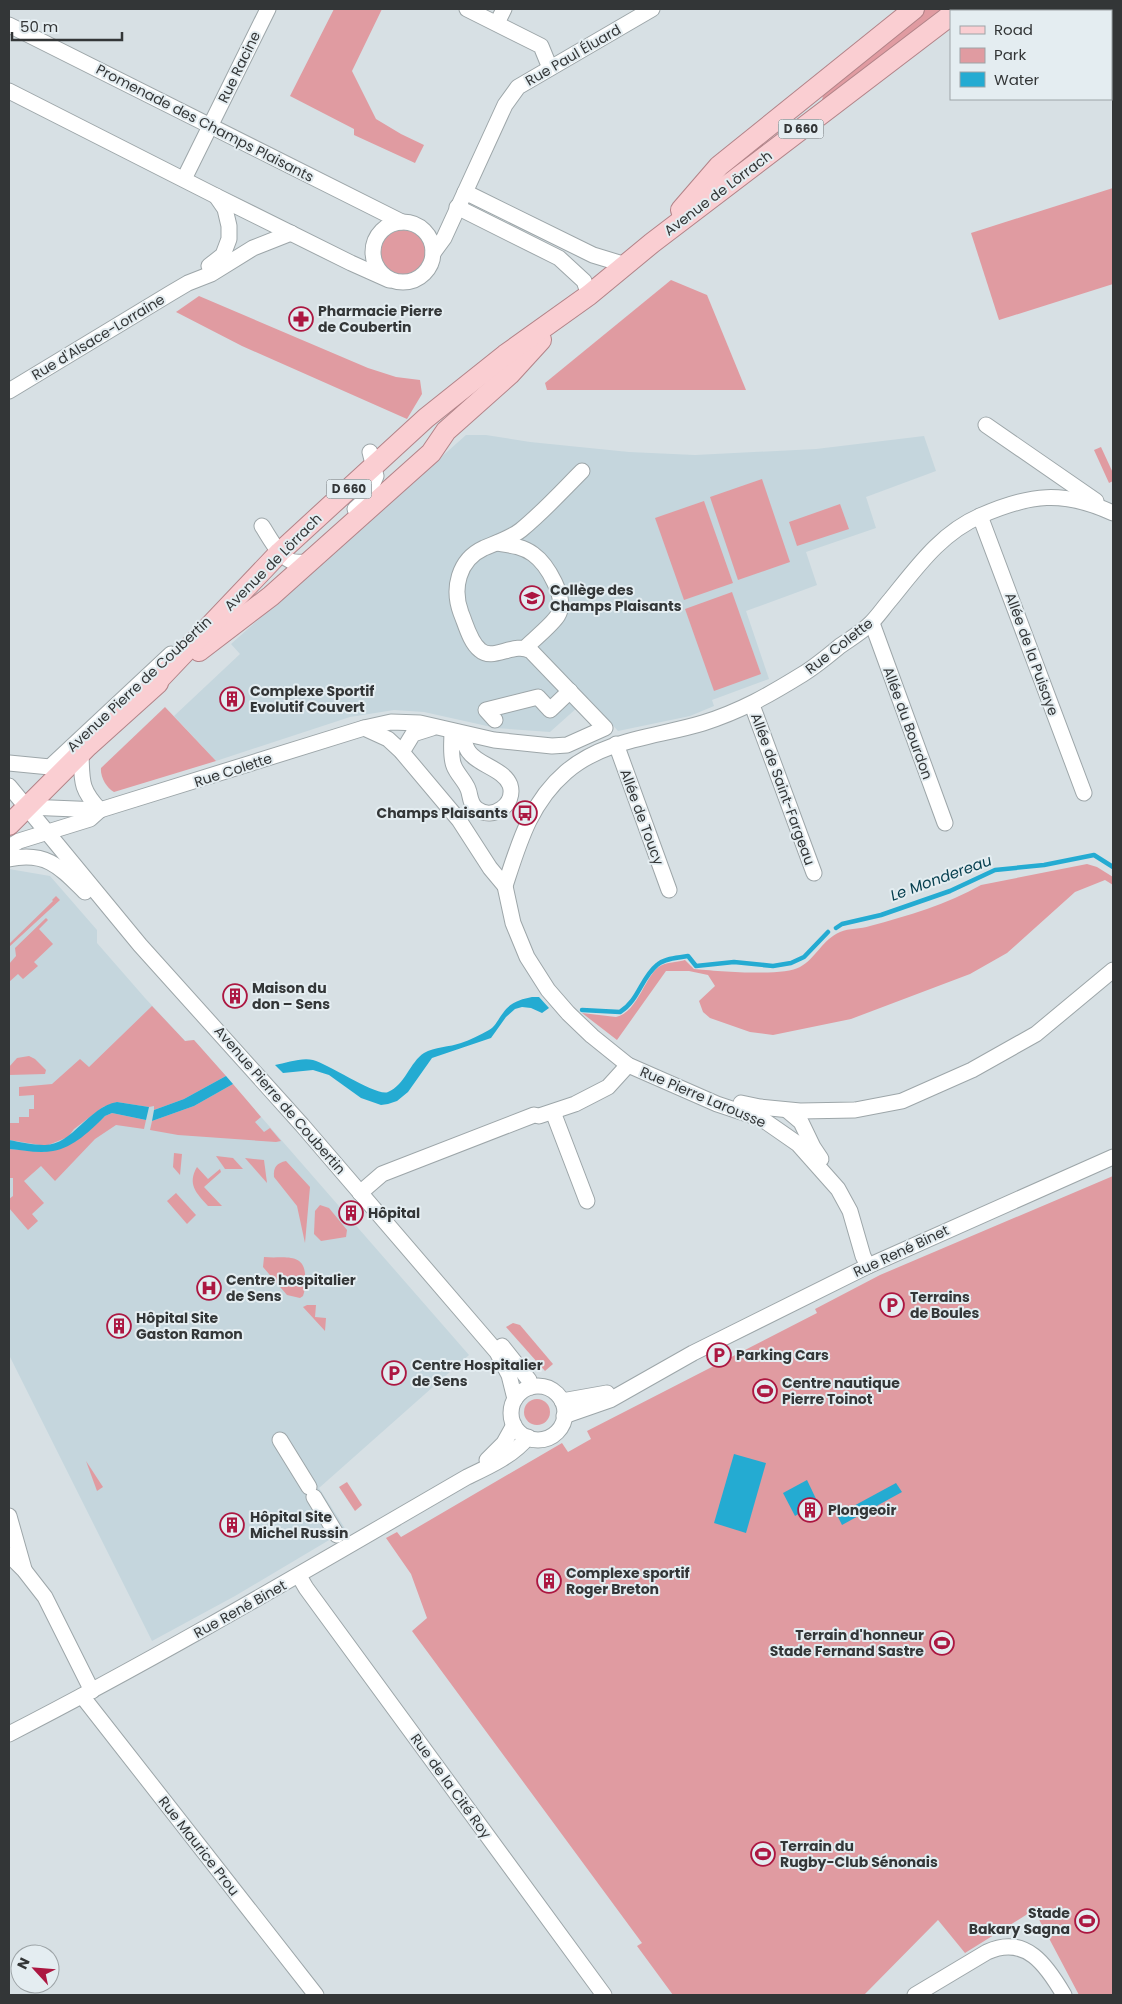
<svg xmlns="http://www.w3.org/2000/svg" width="1122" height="2004" font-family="Poppins,sans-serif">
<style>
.built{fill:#c5d6dd}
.green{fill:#e09ba1}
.water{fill:#24abd2}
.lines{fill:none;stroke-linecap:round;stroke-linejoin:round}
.stream{stroke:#24abd2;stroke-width:4.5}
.minor-casing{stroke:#9da6a9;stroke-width:17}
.major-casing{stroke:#b28388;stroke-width:22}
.minor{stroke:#fff;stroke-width:15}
.major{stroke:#faced2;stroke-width:20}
.labels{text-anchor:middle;stroke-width:4;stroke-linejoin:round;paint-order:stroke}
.shield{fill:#e4edf1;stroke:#686d6f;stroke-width:1}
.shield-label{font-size:12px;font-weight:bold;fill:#333637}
.street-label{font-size:14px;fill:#333637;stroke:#e4edf1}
.poi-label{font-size:14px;font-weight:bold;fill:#333637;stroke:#e4edf1;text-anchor:start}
.water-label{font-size:15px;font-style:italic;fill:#053e4e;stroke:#e4edf1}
</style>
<rect width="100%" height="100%" fill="#d7e0e4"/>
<g class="built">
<path d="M466 435H486L530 442 629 452 695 455 816 449 924 436 936 471 866 497 876 528 806 552 817 585 746 611 769 679 712 700 714 706 690 716 618 731 588 698 550 732 496 728 424 712 394 710 350 717 216 761 174 716 240 654 231 644Z"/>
<path d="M9 869 50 876 97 930V943L145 998 185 1041 194 1040 469 1355 319 1488 346 1530 235 1596 152 1641 9 1355Z"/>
</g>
<g class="green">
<path d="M334 9H382L352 71 376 119 401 134 424 145 415 163 354 135V129L290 96Z"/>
<path d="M926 9H944L826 100H822L823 96Z"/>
<path d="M1113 188V284L999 320 971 233Z"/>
<circle cx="403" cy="253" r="23"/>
<path d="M671 280 707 295 746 390H547L545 383Z"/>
<path d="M199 296 368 368 396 377 420 380 422 394 407 419 242 346 176 312Z"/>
<path d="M1101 447 1113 473V481L1109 483 1094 450Z"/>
<path d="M762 479 790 562 738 580 710 497Z"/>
<path d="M704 501 733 583 684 600 655 518Z"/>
<path d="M840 504 849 529 797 546 789 522Z"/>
<path d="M732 592 761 674 714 691 685 609Z"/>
<path d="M165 707 216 761 114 792C106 788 100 776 101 768Z"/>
<path d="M1087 864 1097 867 1113 877V885L1105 880 1075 892 1007 953 970 974 851 1019 773 1035 750 1032 710 1018 703 1012 699 1001 715 986 708 975 689 971H666L617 1040 582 1013 616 1017C639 1012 645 973 662 965 669 962 678 962 685 960L694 969C716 971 783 977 800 967 815 959 823 939 840 932 849 928 861 929 870 926 907 916 948 904 981 885Z"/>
<path d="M56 896 60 900 9 947V944L53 901 52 900Z"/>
<path d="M46 918 48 920 39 929 53 944 34 962 38 966 23 979 18 974 9 982V964L16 956 15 948Z"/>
<path d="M152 1006 185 1041 194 1040 226 1076 184 1099 154 1110V1106L149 1107 117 1102 103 1107 74 1129 68 1137 46 1146 9 1140V1123H19V1117H29V1109H34V1095L19 1096V1087L52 1084 80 1059 89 1067Z"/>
<path d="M29 1056 35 1059 46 1070 45 1074 9 1075V1067L17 1058Z"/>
<path d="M233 1084 261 1117 255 1122 264 1132 270 1128 281 1141 276 1142 178 1135 150 1130 152 1121 194 1106Z"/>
<path d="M112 1113 146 1120 144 1129 116 1125 95 1139 55 1181 41 1166 24 1181 44 1203 32 1214 38 1221 28 1230 9 1208V1199L13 1196V1178H9V1149L44 1152 90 1130 105 1116Z"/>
<path d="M174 1153 182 1154 180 1175 173 1167Z"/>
<path d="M216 1156 233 1158 243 1169H225Z"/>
<path d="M245 1158 264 1160 267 1183Z"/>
<path d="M286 1161 310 1187 305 1243 297 1206 274 1177C273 1167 277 1163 286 1161Z"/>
<path d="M197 1167 208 1179 220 1169 221 1172 204 1187 222 1206H208C196 1193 187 1184 197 1167Z"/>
<path d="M1113 1176V1995H1079L1034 1910 965 1953 938 1920 864 1995H673L637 1946 642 1943 412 1631 427 1618 411 1574 386 1538 397 1532 401 1537 562 1443 568 1452 591 1439 587 1431 817 1313 815 1309 880 1275Z"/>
<path d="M176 1193 196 1215 187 1224 167 1201Z"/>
<path d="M320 1205 329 1208 347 1230 346 1237 321 1241 314 1234 315 1211Z"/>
<path d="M264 1257C284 1259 307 1251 305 1280 305 1285 305 1291 303 1296L300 1298 287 1295 263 1267Z"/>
<path d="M307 1305H316L315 1317 326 1318 325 1331 303 1307Z"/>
<path d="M513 1323 520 1325 553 1364 545 1371 506 1327Z"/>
<circle cx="537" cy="1412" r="13"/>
<path d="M86 1461 103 1487 97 1491Z"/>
<path d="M347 1482 362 1505 355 1511 339 1487Z"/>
</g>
<g class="water">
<path d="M532 997H539L549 1008 542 1013 531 1008 522 1007 515 1009 506 1017 491 1038 432 1058 408 1092 397 1101 388 1104 381 1105 361 1098 329 1075 313 1070 283 1073 275 1065C286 1063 302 1057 313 1060 329 1064 377 1097 388 1092 405 1085 410 1062 424 1053 434 1047 450 1047 461 1043 470 1040 480 1035 489 1030 496 1026 498 1019 503 1013 509 1003 521 999 532 997Z"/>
<path d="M226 1076 233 1084 194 1106 152 1121 154 1110 184 1099Z"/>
<path d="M117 1102 149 1107 146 1120 112 1113 105 1116C91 1130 73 1148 53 1151 39 1154 23 1150 9 1149V1140C20 1142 33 1145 44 1145 72 1146 88 1107 117 1102Z"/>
<path d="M734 1454 766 1463 746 1533 714 1523Z"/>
<path d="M807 1480 818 1503 795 1516 783 1493Z"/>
<path d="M896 1483 902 1492 842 1525 837 1515Z"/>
</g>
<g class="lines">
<g class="stream">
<path d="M836 928 842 924 881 915 950 891 995 870 1044 865 1094 855 1113 867"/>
<path d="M582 1010 620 1012C639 1000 641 978 657 965 664 958 678 958 688 956L696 966 734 962 773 966 791 963 804 957 828 932"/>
</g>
<g class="minor-casing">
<g id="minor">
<path d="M467 9 541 46 550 68"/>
<path d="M497 23 504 9"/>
<path d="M9 25 402 222"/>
<path d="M9 91 216 196 351 263 389 280"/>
<path d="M184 179 268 9"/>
<path d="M465 192 593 255 626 265"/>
<path d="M457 207 559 258 584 281 589 295"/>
<circle cx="403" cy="252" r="30"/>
<path d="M433 253 444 238 505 105 518 87 652 9"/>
<path d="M209 266 223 255 229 239V226L225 209 216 196"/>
<path d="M9 391 171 293 188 283 211 274 253 248 291 233"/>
<path d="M986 425 1096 501"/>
<path d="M355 509 366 499 376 476 370 452"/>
<path d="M980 516 1084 793"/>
<path d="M262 526C270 538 278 555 291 561 295 563 302 562 307 562"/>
<path d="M497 543C509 545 522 546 533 554 547 564 568 599 558 615 553 624 533 640 525 648"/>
<path d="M872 623 945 823"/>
<path d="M752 705 814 873"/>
<path d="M495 720 486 710 538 697 550 710 570 691"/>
<path d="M364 728 388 739 401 751 459 820 490 868 505 886 513 923 527 957 548 990 568 1013 592 1036 628 1065 717 1104 762 1119 798 1144 838 1189 850 1211 863 1256 868 1266"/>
<path d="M452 731C452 742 450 757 454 766 457 774 465 781 468 789 471 796 469 803 477 809 493 821 516 804 510 785 504 769 478 765 469 752 465 747 464 739 462 734"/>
<path d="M616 744 669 890"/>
<path d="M402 752 413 734 432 728"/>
<path d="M81 753C82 781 80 789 100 810"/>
<path d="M9 763 50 767 171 654"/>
<path d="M9 786 140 945 302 1125 497 1352 509 1375 515 1399"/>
<path d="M27 807 100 810 364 728 391 722 420 723 494 740 552 746 567 745 605 728 531 651C514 641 493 662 480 650 470 642 466 625 461 613 452 589 458 560 484 548 496 543 511 538 521 530 543 512 562 491 582 471"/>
<path d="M9 847 19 841 90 819 100 810"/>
<path d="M9 859C47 851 61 868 85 892"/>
<path d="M505 886C519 843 530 803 566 772 604 739 657 737 703 723 741 711 769 695 803 674 816 666 828 656 840 646 850 639 862 632 871 623 878 616 884 607 891 599 917 567 941 533 980 516 1030 494 1063 490 1113 513"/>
<path d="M741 1103 760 1107 800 1111 855 1110 902 1101 972 1070 1036 1034 1113 970"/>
<path d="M788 1111 801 1122 813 1147 821 1159"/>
<path d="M553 1112 587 1201"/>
<path d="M360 1193 382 1174 534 1115 539 1116 575 1104 608 1087 628 1065"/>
<path d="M502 1346 529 1380 531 1387"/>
<circle cx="538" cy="1413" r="27"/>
<path d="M562 1401 607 1393"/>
<path d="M564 1416 610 1400 693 1353 868 1266 1113 1157"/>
<path d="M280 1440 309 1487"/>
<path d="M487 1460 504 1443 514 1425"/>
<path d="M314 1497 337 1535"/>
<path d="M9 1516 24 1569"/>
<path d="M9 1555 24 1570 45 1597 92 1691"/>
<path d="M299 1576 306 1588 604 1995"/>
<path d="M82 1696 316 1995"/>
<path d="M9 1734C165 1654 315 1565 467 1477 488 1467 513 1456 528 1437"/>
<path d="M915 1995 987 1952C1026 1934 1047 1966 1064 1995"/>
</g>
</g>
<g class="major-casing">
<g id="major">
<path d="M681 210 719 166 914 9"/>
<path d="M199 651 271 596 431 453 446 431 510 374 541 340"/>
<path d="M148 691 280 552 426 418 505 355 589 295 652 243 951 15"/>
<path d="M9 825 88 746 158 683"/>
</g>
</g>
<use href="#minor" class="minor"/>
<use href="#major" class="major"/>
</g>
<defs>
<g id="pharmacy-ring" transform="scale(1.25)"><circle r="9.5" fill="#e4edf1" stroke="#ac1741" stroke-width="1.5"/><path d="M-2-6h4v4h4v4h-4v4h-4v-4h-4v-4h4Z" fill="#ac1741"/></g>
<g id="school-ring" transform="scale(1.25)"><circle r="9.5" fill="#e4edf1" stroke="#ac1741" stroke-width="1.5"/><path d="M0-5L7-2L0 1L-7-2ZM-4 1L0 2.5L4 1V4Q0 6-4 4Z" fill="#ac1741"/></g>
<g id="building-ring" transform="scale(1.25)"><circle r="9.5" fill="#e4edf1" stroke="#ac1741" stroke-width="1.5"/><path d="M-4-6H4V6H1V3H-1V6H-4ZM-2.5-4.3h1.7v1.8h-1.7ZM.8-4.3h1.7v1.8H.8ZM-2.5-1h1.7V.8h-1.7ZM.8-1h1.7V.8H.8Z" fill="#ac1741"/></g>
<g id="bus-ring" transform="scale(1.25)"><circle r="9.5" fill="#e4edf1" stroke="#ac1741" stroke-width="1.5"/><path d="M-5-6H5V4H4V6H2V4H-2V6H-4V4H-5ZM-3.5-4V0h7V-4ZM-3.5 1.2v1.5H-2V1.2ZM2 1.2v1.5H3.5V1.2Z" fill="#ac1741"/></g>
<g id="hospital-ring" transform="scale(1.25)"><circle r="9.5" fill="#e4edf1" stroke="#ac1741" stroke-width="1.5"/><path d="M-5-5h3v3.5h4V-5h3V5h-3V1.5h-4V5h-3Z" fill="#ac1741"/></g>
<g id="parking-ring" transform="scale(1.25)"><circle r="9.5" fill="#e4edf1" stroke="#ac1741" stroke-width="1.5"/><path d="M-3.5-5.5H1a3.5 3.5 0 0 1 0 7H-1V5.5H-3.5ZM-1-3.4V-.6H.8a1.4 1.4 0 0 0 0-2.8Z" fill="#ac1741"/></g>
<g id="stadium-ring" transform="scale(1.25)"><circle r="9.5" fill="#e4edf1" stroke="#ac1741" stroke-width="1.5"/><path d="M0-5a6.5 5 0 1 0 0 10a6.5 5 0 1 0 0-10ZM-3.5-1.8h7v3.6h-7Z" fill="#ac1741"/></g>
</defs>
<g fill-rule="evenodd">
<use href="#pharmacy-ring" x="301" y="319"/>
<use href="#school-ring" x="532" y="598"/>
<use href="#building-ring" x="232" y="699"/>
<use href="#bus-ring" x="525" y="813"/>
<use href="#building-ring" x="235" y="996"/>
<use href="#building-ring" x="351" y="1213"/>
<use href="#hospital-ring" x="209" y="1288"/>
<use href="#parking-ring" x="892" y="1305"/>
<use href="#building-ring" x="119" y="1326"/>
<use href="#parking-ring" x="719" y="1355"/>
<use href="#parking-ring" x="394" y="1373"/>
<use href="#stadium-ring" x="765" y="1391"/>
<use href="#building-ring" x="810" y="1510"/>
<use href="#building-ring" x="232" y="1525"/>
<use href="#building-ring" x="549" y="1581"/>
<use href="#stadium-ring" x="942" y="1643"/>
<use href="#stadium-ring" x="763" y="1854"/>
<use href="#stadium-ring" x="1087" y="1921"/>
</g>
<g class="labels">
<g class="shield">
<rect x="778.5" y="119.5" width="45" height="19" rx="4"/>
<rect x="326.5" y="479.5" width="45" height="19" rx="4"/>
</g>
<g class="shield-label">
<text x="801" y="133">D 660</text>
<text x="349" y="493">D 660</text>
</g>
<g class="street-label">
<text transform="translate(573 55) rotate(-30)" y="5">Rue Paul Éluard</text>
<text transform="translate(239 67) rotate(-64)" y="5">Rue Racine</text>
<text transform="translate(205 123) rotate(27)" y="5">Promenade des Champs Plaisants</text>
<text transform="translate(718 193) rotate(-37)" y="5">Avenue de Lörrach</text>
<text transform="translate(98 337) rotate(-31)" y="5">Rue d'Alsace-Lorraine</text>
<text transform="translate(273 562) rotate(-45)" y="5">Avenue de Lörrach</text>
<text transform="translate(839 646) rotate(-38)" y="5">Rue Colette</text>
<text transform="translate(1032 654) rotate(70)" y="5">Allée de la Puisaye</text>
<text transform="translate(139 684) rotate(-43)" y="5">Avenue Pierre de Coubertin</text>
<text transform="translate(908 723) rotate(70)" y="5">Allée du Bourdon</text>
<text transform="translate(233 770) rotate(-18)" y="5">Rue Colette</text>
<text transform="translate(783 789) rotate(70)" y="5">Allée de Saint-Fargeau</text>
<text transform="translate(642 817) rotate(70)" y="5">Allée de Toucy</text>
<text transform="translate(703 1097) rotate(23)" y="5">Rue Pierre Larousse</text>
<text transform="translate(280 1100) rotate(49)" y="5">Avenue Pierre de Coubertin</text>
<text transform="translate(901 1251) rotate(-25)" y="5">Rue René Binet</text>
<text transform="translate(240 1609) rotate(-29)" y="5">Rue René Binet</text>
<text transform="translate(451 1786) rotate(54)" y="5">Rue de la Cité Roy</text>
<text transform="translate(199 1846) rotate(52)" y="5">Rue Maurice Prou</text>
</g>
<g class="poi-label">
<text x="318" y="316">Pharmacie Pierre<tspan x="318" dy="16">de Coubertin</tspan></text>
<text x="550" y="595">Collège des<tspan x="550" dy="16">Champs Plaisants</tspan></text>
<text x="250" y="696">Complexe Sportif<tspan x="250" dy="16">Evolutif Couvert</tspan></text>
<text x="508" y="818" text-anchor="end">Champs Plaisants</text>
<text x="252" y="993">Maison du<tspan x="252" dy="16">don – Sens</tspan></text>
<text x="368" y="1218">Hôpital</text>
<text x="226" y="1285">Centre hospitalier<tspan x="226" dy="16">de Sens</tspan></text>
<text x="910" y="1302">Terrains<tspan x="910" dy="16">de Boules</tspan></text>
<text x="136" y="1323">Hôpital Site<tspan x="136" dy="16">Gaston Ramon</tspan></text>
<text x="736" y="1360">Parking Cars</text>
<text x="412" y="1370">Centre Hospitalier<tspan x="412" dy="16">de Sens</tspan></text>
<text x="782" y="1388">Centre nautique<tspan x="782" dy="16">Pierre Toinot</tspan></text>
<text x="828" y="1515">Plongeoir</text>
<text x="250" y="1522">Hôpital Site<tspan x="250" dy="16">Michel Russin</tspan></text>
<text x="566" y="1578">Complexe sportif<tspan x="566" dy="16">Roger Breton</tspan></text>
<text x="924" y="1640" text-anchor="end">Terrain d'honneur<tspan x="924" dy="16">Stade Fernand Sastre</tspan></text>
<text x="780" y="1851">Terrain du<tspan x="780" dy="16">Rugby-Club Sénonais</tspan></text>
<text x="1070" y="1918" text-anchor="end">Stade<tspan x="1070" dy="16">Bakary Sagna</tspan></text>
</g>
<g class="water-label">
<text transform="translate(941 878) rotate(-20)" y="5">Le Mondereau</text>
</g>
</g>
<rect width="1122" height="2004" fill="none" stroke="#333637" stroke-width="20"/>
<rect x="950" y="10" width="162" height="90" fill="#e4edf1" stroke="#9da4a7"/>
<rect x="960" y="26" width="25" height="8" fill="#faced2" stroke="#9da4a7"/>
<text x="994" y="35" font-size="15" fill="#333637">Road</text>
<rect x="960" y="48" width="25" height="15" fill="#e09ba1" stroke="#9da4a7"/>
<text x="994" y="60" font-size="15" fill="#333637">Park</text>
<rect x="960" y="72" width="25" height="15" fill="#24abd2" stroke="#9da4a7"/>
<text x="994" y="85" font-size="15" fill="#333637">Water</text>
<g transform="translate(35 1969) rotate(296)"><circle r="24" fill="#e4edf1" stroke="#9da4a7"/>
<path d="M0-4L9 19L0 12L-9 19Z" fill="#ac1741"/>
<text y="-8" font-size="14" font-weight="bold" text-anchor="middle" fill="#333637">N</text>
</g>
<path d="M12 32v8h110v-8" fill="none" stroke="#333637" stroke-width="2.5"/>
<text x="20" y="32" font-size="15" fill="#333637" stroke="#e4edf1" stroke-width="4" paint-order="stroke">50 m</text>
</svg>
